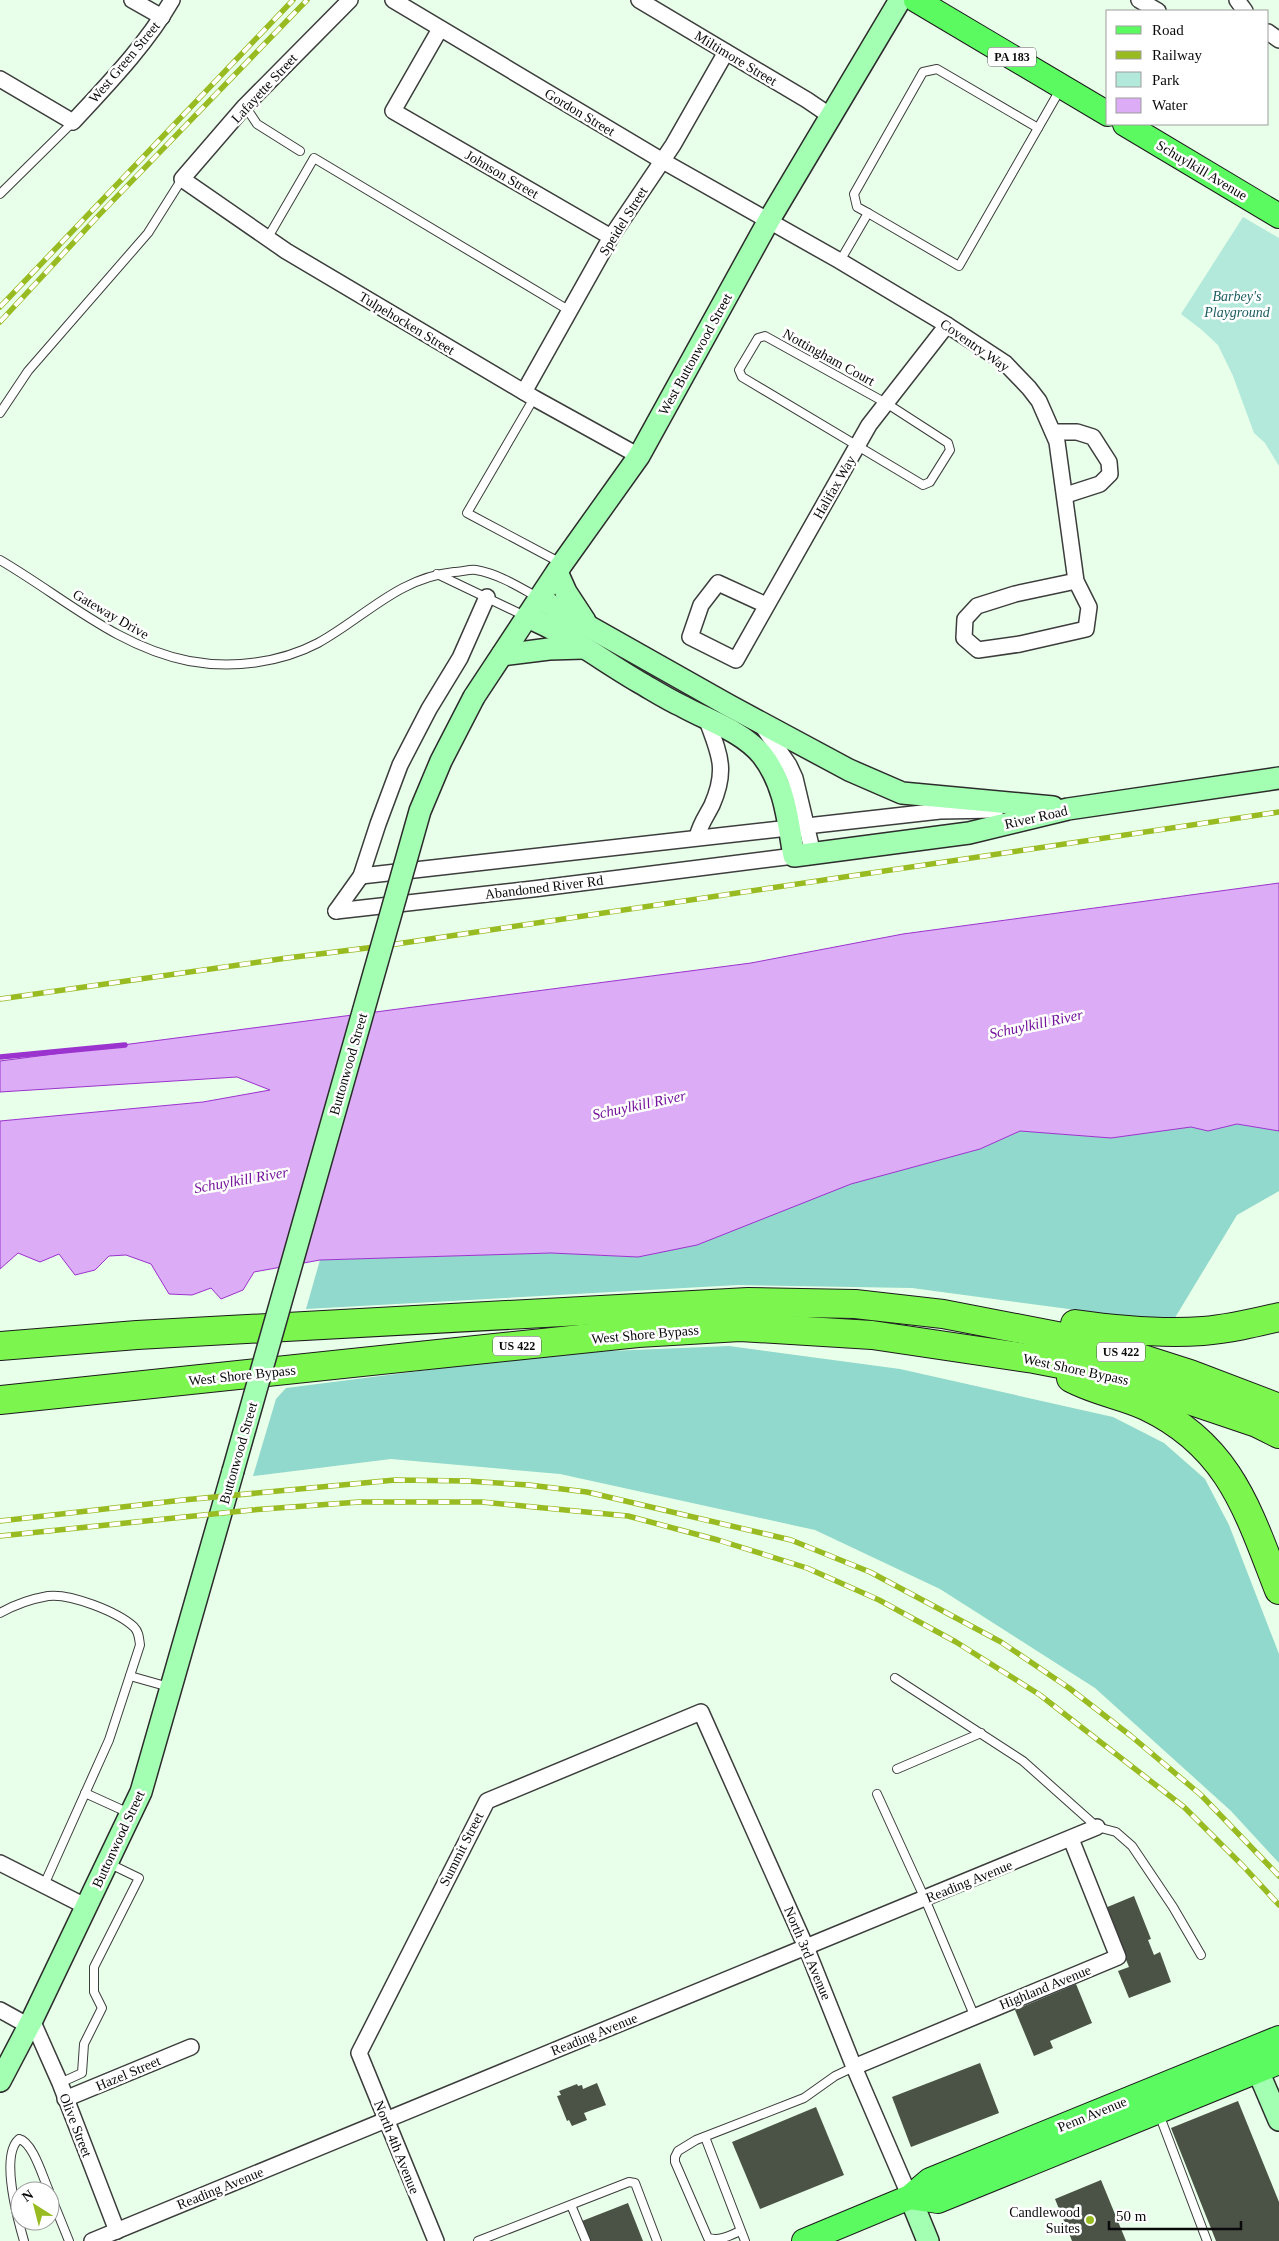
<svg xmlns="http://www.w3.org/2000/svg" width="1279" height="2241" font-family="'Times New Roman',serif">
<style>
.green{fill:#b2e9db}
.forest{fill:#91d9cc}
.water{fill:#dcacf6;stroke:#9b33ce}
.lines{fill:none;stroke-linecap:round;stroke-linejoin:round}
.stream{stroke:#9b33ce;stroke-width:5.5}
.building{fill:#4b5347}
.lane-casing{stroke:#3d3d3d;stroke-width:10}
.street-casing{stroke:#3d3d3d;stroke-width:18}
.secondary-casing{stroke:#2c2c2c;stroke-width:24}
.primary-casing{stroke:#1b1b1b;stroke-width:26}
.highway-casing{stroke:#1b1b1b;stroke-width:30}
.lane{stroke:#fff;stroke-width:8}
.street{stroke:#fff;stroke-width:15}
.secondary{stroke:#a3ffb1;stroke-width:21}
.primary{stroke:#5cfa61;stroke-width:24}
.highway{stroke:#7cf64f;stroke-width:28}
.rail-casing{stroke:#9b2;stroke-width:5.5}
.rail{stroke:#fff;stroke-width:4;stroke-dasharray:11;stroke-linecap:butt}
.secondary-bridge-casing{stroke:#2c2c2c;stroke-width:24;stroke-linecap:butt}
.secondary-bridge{stroke:#a3ffb1;stroke-width:21}
.poi-dot{fill:#9b2;stroke:#fff;stroke-width:2}
.labels{text-anchor:middle;stroke-width:5;stroke-linejoin:round;paint-order:stroke}
.shield{fill:#fff;stroke:#545454;stroke-width:1}
.shield-label{font-size:12px;font-weight:bold;fill:#0a0a0a}
.street-label{font-size:14px;fill:#0a0a0a;stroke:#fff}
.park-label{font-size:14px;font-style:italic;fill:#1b5d61;stroke:#fff}
.poi-label{font-size:14px;fill:#0a0a0a;stroke:#fff;text-anchor:end}
.water-label{font-size:15px;font-style:italic;fill:#74149c;stroke:#fff}
</style>
<rect width="100%" height="100%" fill="#e8ffe9"/>
<path class="green" d="M1243 217 1279 238V466L1265 443 1254 433 1233 376 1218 345 1202 330 1181 314Z"/>
<g class="forest">
<path d="M1237 1124 1279 1131V1191L1237 1215 1173 1321 1129 1317 912 1288 738 1285 306 1309 320 1260 551 1253 638 1257 851 1184 980 1149 1020 1131 1111 1138 1191 1127 1208 1131Z"/>
<path d="M729 1346 900 1369 1113 1417 1164 1443 1205 1479 1229 1525 1279 1654V1863L1231 1811 1095 1688 940 1589 815 1530 560 1474 391 1459 253 1476 276 1399 286 1388 562 1353Z"/>
</g>
<path class="water" d="M1279 883V1131L1237 1124 1208 1131 1191 1127 1111 1138 1020 1131 980 1149 851 1184 697 1245 638 1257 551 1253 320 1260 254 1272 243 1290 221 1299 211 1288 192 1295 169 1294 151 1264 126 1255 109 1256 95 1270 75 1275 59 1254 40 1262 18 1253 0 1269V1121L203 1102 270 1090 237 1077 0 1092V1061L751 963 903 934Z"/>
<g class="lines">
<path class="stream" d="M0 1057 125 1045"/>
</g>
<g class="building">
<path d="M1134 1896 1151 1939 1148 1940 1154 1955 1160 1952 1171 1982 1129 1998 1118 1971 1129 1967 1105 1908Z"/>
<path d="M1076 1984 1092 2023 1050 2041 1053 2048 1034 2056 1015 2010Z"/>
<path d="M980 2063 999 2113 911 2147 892 2097Z"/>
<path d="M597 2083 606 2105 584 2113 587 2120 572 2126 569 2120 567 2121 557 2096 561 2095 559 2091 577 2084 578 2086 582 2085 583 2089Z"/>
<path d="M1238 2101 1279 2202V2241H1216L1171 2128Z"/>
<path d="M816 2107 844 2175 760 2209 732 2142Z"/>
<path d="M1101 2180 1126 2241H1072L1055 2199Z"/>
<path d="M628 2203 643 2241H590L582 2221Z"/>
</g>
<g class="lines">
<g class="lane-casing">
<g id="lane">
<path d="M245 106 257 124 300 151"/>
<path d="M0 194 73 122"/>
<path d="M868 213 857 207 854 194 923 72 937 69 1038 128"/>
<path d="M267 239 314 158 570 311"/>
<path d="M840 261 868 213 959 266 1061 88"/>
<path d="M765 336 886 403 948 443 950 450 930 482 923 485 742 377 739 370 758 338Z"/>
<path d="M534 398 467 513 561 563"/>
<path d="M0 413 28 371 148 233 182 179"/>
<path d="M0 560C62 596 117 647 189 661 232 669 280 663 318 643 365 617 398 578 454 572 461 572 470 569 476 570 499 574 519 587 539 598"/>
<path d="M437 574 525 616"/>
<path d="M0 1613C14 1605 31 1599 48 1596 70 1593 118 1612 134 1627 139 1632 139 1638 140 1645L109 1740 44 1885"/>
<path d="M130 1676 169 1687"/>
<path d="M895 1678 1023 1761 1097 1827 1116 1832 1132 1846 1173 1907 1201 1955"/>
<path d="M897 1769 981 1733"/>
<path d="M85 1793 129 1813"/>
<path d="M877 1794 925 1899 974 2015"/>
<path d="M60 2083 82 2073 84 2044 102 2008 94 1992V1967L139 1878 108 1863"/>
<path d="M1159 2114 1207 2241"/>
<path d="M705 2137 745 2241"/>
<path d="M50 2194 69 2241"/>
<path d="M571 2205 586 2241"/>
<path d="M740 2231C729 2236 720 2241 708 2238L675 2162V2157L678 2151 696 2140 804 2098 835 2076 854 2067"/>
<path d="M24 2241C17 2217 0 2155 19 2139 33 2142 43 2178 49 2191"/>
<path d="M478 2241 629 2182 635 2183 657 2241"/>
</g>
</g>
<g class="street-casing">
<g id="street">
<path d="M132 0 162 17"/>
<path d="M350 0 245 106 182 179 286 251 534 398 639 456"/>
<path d="M393 0 661 160 840 261 947 325 1005 363 1029 388 1039 401 1057 442 1076 581 1089 607 1086 629 1020 644 978 650 964 638 965 619 977 606 1015 594 1076 581"/>
<path d="M639 0 807 100 832 117"/>
<path d="M1139 0 1158 11"/>
<path d="M1237 0 1245 11"/>
<path d="M440 29 393 111 611 237"/>
<path d="M1268 32 1279 40"/>
<path d="M0 79 73 122C108 84 146 45 172 0"/>
<path d="M524 392 611 237 673 145 726 52"/>
<path d="M1053 432H1077L1093 437 1109 462 1110 474 1100 484 1066 495"/>
<path d="M766 605 718 583 701 605 690 637 736 660 869 425 947 325"/>
<path d="M761 724 789 765 795 778 813 854"/>
<path d="M697 837C701 822 706 817 712 805 728 769 719 753 706 718"/>
<path d="M361 876 940 811 996 810"/>
<path d="M336 911 533 889 794 856"/>
<path d="M336 911 361 876 378 824 400 765 429 709 460 658 487 597"/>
<path d="M0 1863 87 1907"/>
<path d="M0 2010 29 2026"/>
<path d="M32 2020 60 2083 117 2231"/>
<path d="M854 2067 1118 1957 1071 1839"/>
<path d="M65 2099 191 2047"/>
<path d="M92 2241 1097 1827"/>
<path d="M436 2241 359 2053 487 1801 701 1712 806 1947 854 2067 910 2197"/>
</g>
</g>
<g class="secondary-casing">
<g id="secondary">
<path d="M557 572 566 592 585 621"/>
<path d="M540 599 728 705 849 770 902 793 1053 807"/>
<path d="M527 617C567 633 601 660 639 682 653 690 667 699 682 706 709 721 742 731 762 755 785 784 788 822 794 856L969 833 1068 809 1279 778"/>
<path d="M502 655 549 649 584 648"/>
<path d="M474 697 562 564 639 456 769 220 900 0"/>
<path d="M1258 2071 1279 2120"/>
<path d="M0 2081 32 2020 141 1792 233 1471"/>
<path d="M910 2197 928 2241"/>
</g>
</g>
<g class="primary-casing">
<g id="primary">
<path d="M916 0 1108 114"/>
<path d="M1125 124 1279 216"/>
<path d="M910 2197 938 2201 1279 2062"/>
<path d="M804 2241 910 2197 930 2180 1279 2038"/>
</g>
</g>
<g class="highway-casing">
<g id="highway">
<path d="M1075 1324C1117 1330 1160 1334 1203 1331 1229 1329 1254 1323 1279 1317"/>
<path d="M0 1346 137 1335 748 1302 855 1304 943 1314 1093 1343 1190 1374 1279 1408"/>
<path d="M1071 1378C1095 1391 1122 1395 1146 1406 1230 1446 1248 1511 1279 1590"/>
<path d="M0 1400 638 1333 740 1327 872 1335 1034 1359 1112 1374 1257 1423 1279 1434"/>
</g>
</g>
<use href="#lane" class="lane"/>
<use href="#street" class="street"/>
<use href="#secondary" class="secondary"/>
<use href="#primary" class="primary"/>
<use href="#highway" class="highway"/>
<g class="rail-casing">
<g id="rail">
<path d="M0 307 293 0"/>
<path d="M0 322 100 214 307 0"/>
<path d="M0 999 287 958 383 946 1279 812"/>
<path d="M0 1521 183 1500 395 1480 467 1481 529 1485 587 1492 791 1540 870 1572 1001 1642 1069 1688 1131 1736 1201 1795 1279 1876"/>
<path d="M0 1536 252 1510 359 1502H482L628 1516 718 1540 807 1568 879 1600 956 1642 1040 1695 1184 1807 1244 1867 1279 1905"/>
</g>
</g>
<use href="#rail" class="rail"/>
<g class="secondary-bridge-casing">
<path id="secondary-bridge" d="M233 1471 420 811 441 761 474 697"/>
</g>
<use href="#secondary-bridge" class="secondary-bridge"/>
</g>
<circle class="poi-dot" cx="1090" cy="2220" r="5"/>
<g class="labels">
<g class="shield">
<rect x="988" y="47.5" width="48" height="19" rx="4"/>
<rect x="493" y="1336.5" width="48" height="19" rx="4"/>
<rect x="1097" y="1342.5" width="48" height="19" rx="4"/>
</g>
<g class="shield-label">
<text x="1012" y="61">PA 183</text>
<text x="517" y="1350">US 422</text>
<text x="1121" y="1356">US 422</text>
</g>
<g class="street-label">
<text transform="translate(736 58) rotate(31)" y="5">Miltimore Street</text>
<text transform="translate(124 62) rotate(-50)" y="5">West Green Street</text>
<text transform="translate(264 88) rotate(-47)" y="5">Lafayette Street</text>
<text transform="translate(580 112) rotate(31)" y="5">Gordon Street</text>
<text transform="translate(1202 170) rotate(31)" y="5">Schuylkill Avenue</text>
<text transform="translate(502 174) rotate(30)" y="5">Johnson Street</text>
<text transform="translate(623 221) rotate(-58)" y="5">Speidel Street</text>
<text transform="translate(407 323) rotate(31)" y="5">Tulpehocken Street</text>
<text transform="translate(975 345) rotate(35)" y="5">Coventry Way</text>
<text transform="translate(695 354) rotate(-61)" y="5">West Buttonwood Street</text>
<text transform="translate(829 357) rotate(29)" y="5">Nottingham Court</text>
<text transform="translate(834 487) rotate(-60)" y="5">Halifax Way</text>
<text transform="translate(111 614) rotate(30)" y="5">Gateway Drive</text>
<text transform="translate(1036 817) rotate(-13)" y="5">River Road</text>
<text transform="translate(544 887) rotate(-7)" y="5">Abandoned River Rd</text>
<text transform="translate(348 1064) rotate(-74)" y="5">Buttonwood Street</text>
<text transform="translate(645 1334) rotate(-5)" y="5">West Shore Bypass</text>
<text transform="translate(1076 1369) rotate(12)" y="5">West Shore Bypass</text>
<text transform="translate(242 1375) rotate(-6)" y="5">West Shore Bypass</text>
<text transform="translate(238 1453) rotate(-74)" y="5">Buttonwood Street</text>
<text transform="translate(118 1839) rotate(-65)" y="5">Buttonwood Street</text>
<text transform="translate(461 1849) rotate(-63)" y="5">Summit Street</text>
<text transform="translate(969 1881) rotate(-22)" y="5">Reading Avenue</text>
<text transform="translate(808 1953) rotate(67)" y="5">North 3rd Avenue</text>
<text transform="translate(1045 1987) rotate(-22)" y="5">Highland Avenue</text>
<text transform="translate(594 2034) rotate(-22)" y="5">Reading Avenue</text>
<text transform="translate(128 2073) rotate(-23)" y="5">Hazel Street</text>
<text transform="translate(1092 2114) rotate(-22)" y="5">Penn Avenue</text>
<text transform="translate(76 2125) rotate(69)" y="5">Olive Street</text>
<text transform="translate(397 2147) rotate(68)" y="5">North 4th Avenue</text>
<text transform="translate(220 2188) rotate(-22)" y="5">Reading Avenue</text>
</g>
<g class="park-label">
<text x="1237" y="301">Barbey's<tspan x="1237" dy="16">Playground</tspan></text>
</g>
<g class="poi-label">
<text x="1080" y="2217">Candlewood<tspan x="1080" dy="16">Suites</tspan></text>
</g>
<g class="water-label">
<text transform="translate(1036 1024) rotate(-12)" y="5">Schuylkill River</text>
<text transform="translate(639 1105) rotate(-12)" y="5">Schuylkill River</text>
<text transform="translate(241 1180) rotate(-10)" y="5">Schuylkill River</text>
</g>
</g>
<rect x="1106" y="10" width="162" height="115" fill="#ffffff" stroke="#9d9d9d"/>
<rect x="1116" y="26" width="25" height="8" fill="#5cfa61" stroke="#9d9d9d"/>
<text x="1152" y="35" font-size="15" fill="#0a0a0a">Road</text>
<rect x="1116" y="51" width="25" height="8" fill="#99bb22" stroke="#9d9d9d"/>
<text x="1152" y="60" font-size="15" fill="#0a0a0a">Railway</text>
<rect x="1116" y="72" width="25" height="15" fill="#b2e9db" stroke="#9d9d9d"/>
<text x="1152" y="85" font-size="15" fill="#0a0a0a">Park</text>
<rect x="1116" y="98" width="25" height="15" fill="#dcacf6" stroke="#9d9d9d"/>
<text x="1152" y="110" font-size="15" fill="#0a0a0a">Water</text>
<g transform="translate(35 2206) rotate(324)"><circle r="24" fill="#ffffff" stroke="#9d9d9d"/>
<path d="M0-4L9 19L0 12L-9 19Z" fill="#99bb22"/>
<text y="-8" font-size="14" font-weight="bold" text-anchor="middle" fill="#0a0a0a">N</text>
</g>
<path d="M1109 2221v8h132v-8" fill="none" stroke="#0a0a0a" stroke-width="2.5"/>
<text x="1116" y="2221" font-size="15" fill="#0a0a0a" stroke="#ffffff" stroke-width="4" paint-order="stroke">50 m</text>
</svg>
